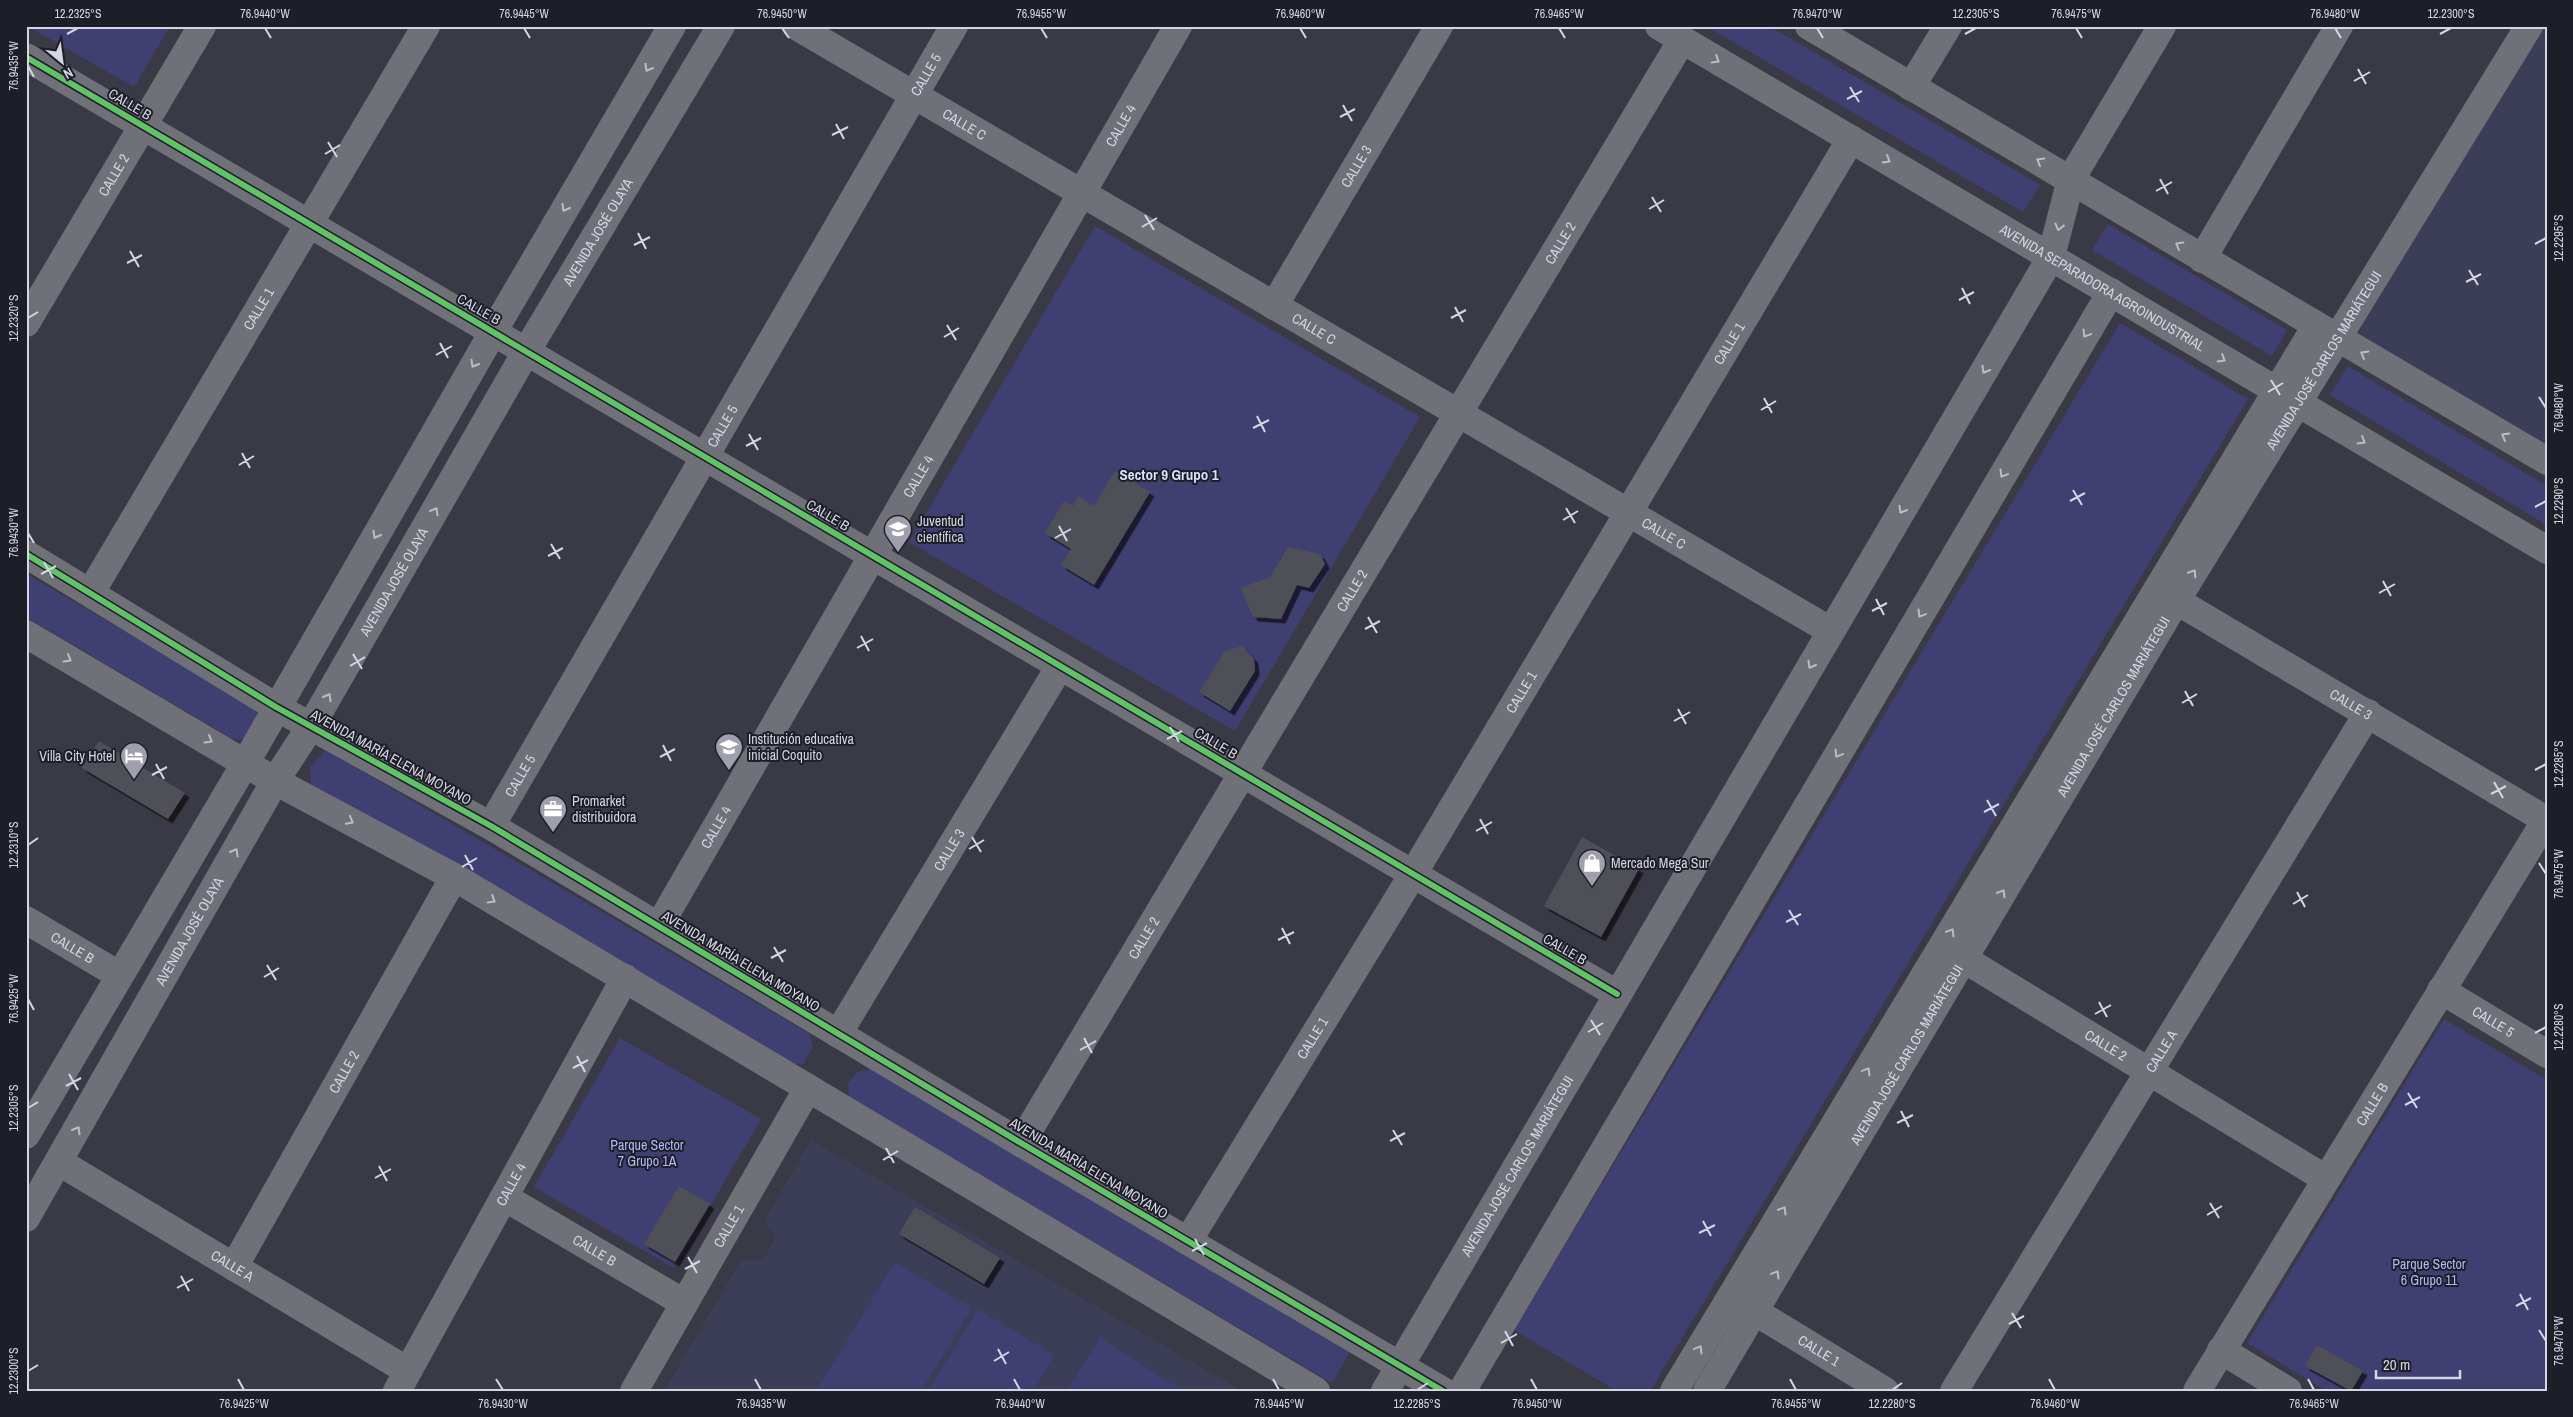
<svg xmlns="http://www.w3.org/2000/svg" width="2573" height="1417" font-family="'Archivo Narrow',sans-serif">
<style>
.built{fill:#3c3d56}
.green{fill:#403f72}
.building{fill:#4f4f59;filter:url(#shadow)}
.lines{fill:none;stroke-linecap:round;stroke-linejoin:round}
.minor{stroke:#707079;stroke-width:28}
.tertiary{stroke:#707079;stroke-width:28}
.cycleway-casing{stroke:#1e1e28;stroke-width:9}
.cycleway{stroke:#61c268;stroke-width:6}
.oneway{stroke:#bcbcc9}
.ticks{fill:none;stroke:#d5d6e4;stroke-width:2}
.labels{text-anchor:middle;stroke-width:4;stroke-linejoin:round;paint-order:stroke}
.street-label{font-size:14px;fill:#d5d6e4;stroke:#1e1e28}
.poi-label{font-size:14px;fill:#d5d6e4;stroke:#1e1e28;text-anchor:start}
.park-label{font-size:14px;fill:#b4b7f8;stroke:#1e1e28}
.neighbourhood-label{font-size:15px;font-weight:bold;fill:#dcdffc;stroke:#1e1e28}
.neatline{fill:none;stroke:#d5d6e4;stroke-width:2}
.ticks-label{font-size:12px;text-anchor:middle;fill:#d5d6e4}
</style>
<defs>
<filter id="shadow"><feDropShadow dx="4.5" dy="4.5" stdDeviation="0" flood-color="#0009"/></filter>
</defs>
<rect width="100%" height="100%" fill="#3a3a46"/>
<g class="built">
<path d="M2523 26H2547V449L2341 328Z"/>
<path d="M811 1140 1242 1391H664L741 1260 764 1259 775 1238 764 1221Z"/>
</g>
<g class="green">
<path d="M27 26H170L134 87Z"/>
<path d="M1706 26H1769L2040 185 2023 212Z"/>
<path d="M2108 224 2287 330 2272 356 2092 250Z"/>
<path d="M1095 226 1420 417 1235 731 909 542Z"/>
<path d="M2120 323 2248 399 1650 1391H1617L1514 1330Z"/>
<path d="M2348 366 2547 486V525L2330 395Z"/>
<path d="M26 574 255 706 260 720 247 739H233L26 617Z"/>
<path d="M326 750 810 1034 813 1048 803 1064H790L311 784 310 767Z"/>
<path d="M2444 1019 2547 1080V1391H2327L2247 1343Z"/>
<path d="M620 1038 761 1119 674 1268 534 1187Z"/>
<path d="M871 1069 1351 1351 1332 1383 849 1097 848 1083 858 1072Z"/>
<path d="M895 1262 972 1308 921 1391 817 1390Z"/>
<path d="M978 1309 1054 1355 1033 1391H928Z"/>
<path d="M1100 1338 1184 1391H1067Z"/>
</g>
<g class="building">
<path d="M1115 471 1150 492 1094 585 1061 565 1071 549 1045 533 1064 501 1073 506 1078 496 1094 506Z"/>
<path d="M1288 547 1320 554 1325 564 1309 588 1297 585 1281 619 1253 617 1241 588 1270 577Z"/>
<path d="M1242 646 1254 659 1255 671 1230 711 1199 692 1225 651Z"/>
<path d="M99 741 185 793 168 819 82 768Z"/>
<path d="M1582 837 1639 869 1601 937 1544 906Z"/>
<path d="M679 1186 710 1204 675 1262 644 1244Z"/>
<path d="M915 1207 1000 1258 984 1284 899 1234Z"/>
<path d="M2317 1345 2363 1371 2351 1391 2305 1366Z"/>
</g>
<g class="lines">
<g class="minor">
<path id="s1" d="M796 26 1831 631"/>
<path d="M26 57 1617 994"/>
<path d="M1911 87 1948 26"/>
<path d="M2071 179 2162 26"/>
<path d="M2202 259 2339 26"/>
<path id="s2" d="M1274 306 1439 26"/>
<path id="s3" d="M26 323 202 26"/>
<path id="s4" d="M2160 591 2546 820"/>
<path id="s5" d="M91 592 426 26"/>
<path id="s6" d="M491 826 954 26"/>
<path id="s7" d="M26 920 119 975"/>
<path id="s8" d="M659 926 1178 26"/>
<path id="s9" d="M1964 959 2326 1179"/>
<path id="s10" d="M2441 990 2547 1054"/>
<path id="s11" d="M838 1034 1060 666"/>
<path d="M26 1135 246 762 493 332 672 26"/>
<path id="s12" d="M1021 1143 1682 40"/>
<path id="s13" d="M59 1162 408 1371"/>
<path id="s14" d="M504 1197 684 1303"/>
<path id="s15" d="M26 1218 275 781 311 726 526 352 721 26"/>
<path id="s16" d="M1188 1241 1413 874 1851 139"/>
<path id="s17" d="M234 1267 454 877"/>
<path id="s18" d="M1754 1311 1885 1391"/>
<path d="M2221 1350 2288 1391"/>
<path id="s19" d="M397 1391 625 978"/>
<path id="s20" d="M634 1391 808 1088"/>
<path d="M1462 1391 2111 292"/>
<path id="s21" d="M1707 1391 2176 601 2529 26"/>
<path id="s22" d="M1954 1391 2368 713"/>
<path id="s23" d="M2197 1391 2547 818"/>
</g>
<g class="tertiary">
<path id="s24" d="M1659 26 2547 550"/>
<path d="M1809 26 2547 461"/>
<path d="M26 554 276 707 491 826 1021 1143 1443 1391"/>
<path d="M26 634 275 781 454 877 1316 1391"/>
<path id="s25" d="M1385 1391 2051 257 2071 179"/>
<path d="M1674 1391 2316 326"/>
</g>
<g class="cycleway-casing">
<g id="cycleway">
<path d="M26 57 1617 994"/>
<path d="M26 554 276 707 491 826 1021 1143 1443 1391"/>
</g>
</g>
<use href="#cycleway" class="cycleway"/>
</g>
<defs><path id="oneway-chevron" d="M-2-3.5L2.5 0L-2 3.5" fill="none" stroke-width="1.6" stroke-linecap="round" stroke-linejoin="round" transform="scale(1.25)"/></defs>
<g class="oneway">
<use href="#oneway-chevron" transform="translate(1716 60) rotate(31)"/>
<use href="#oneway-chevron" transform="translate(648 68) rotate(120)"/>
<use href="#oneway-chevron" transform="translate(1887 160) rotate(31)"/>
<use href="#oneway-chevron" transform="translate(2040 161) rotate(-150)"/>
<use href="#oneway-chevron" transform="translate(565 208) rotate(120)"/>
<use href="#oneway-chevron" transform="translate(2059 227) rotate(104)"/>
<use href="#oneway-chevron" transform="translate(2179 245) rotate(-149)"/>
<use href="#oneway-chevron" transform="translate(2086 334) rotate(121)"/>
<use href="#oneway-chevron" transform="translate(2364 354) rotate(-150)"/>
<use href="#oneway-chevron" transform="translate(2222 359) rotate(31)"/>
<use href="#oneway-chevron" transform="translate(474 364) rotate(120)"/>
<use href="#oneway-chevron" transform="translate(1985 370) rotate(120)"/>
<use href="#oneway-chevron" transform="translate(2505 436) rotate(-150)"/>
<use href="#oneway-chevron" transform="translate(2362 441) rotate(31)"/>
<use href="#oneway-chevron" transform="translate(2003 474) rotate(121)"/>
<use href="#oneway-chevron" transform="translate(1902 510) rotate(120)"/>
<use href="#oneway-chevron" transform="translate(435 511) rotate(-60)"/>
<use href="#oneway-chevron" transform="translate(376 535) rotate(120)"/>
<use href="#oneway-chevron" transform="translate(2193 573) rotate(-58)"/>
<use href="#oneway-chevron" transform="translate(1921 614) rotate(121)"/>
<use href="#oneway-chevron" transform="translate(68 659) rotate(30)"/>
<use href="#oneway-chevron" transform="translate(1811 665) rotate(120)"/>
<use href="#oneway-chevron" transform="translate(328 697) rotate(-60)"/>
<use href="#oneway-chevron" transform="translate(209 740) rotate(30)"/>
<use href="#oneway-chevron" transform="translate(1838 754) rotate(121)"/>
<use href="#oneway-chevron" transform="translate(350 821) rotate(28)"/>
<use href="#oneway-chevron" transform="translate(235 852) rotate(-60)"/>
<use href="#oneway-chevron" transform="translate(2002 893) rotate(-59)"/>
<use href="#oneway-chevron" transform="translate(492 900) rotate(31)"/>
<use href="#oneway-chevron" transform="translate(1951 932) rotate(-59)"/>
<use href="#oneway-chevron" transform="translate(1867 1071) rotate(-59)"/>
<use href="#oneway-chevron" transform="translate(77 1130) rotate(-60)"/>
<use href="#oneway-chevron" transform="translate(1783 1210) rotate(-59)"/>
<use href="#oneway-chevron" transform="translate(1776 1274) rotate(-59)"/>
<use href="#oneway-chevron" transform="translate(1699 1349) rotate(-59)"/>
</g>
<path class="ticks" d="M265 28 271 38M524 28 530 38M782 28 789 38M1041 28 1047 38M1300 28 1306 38M1559 28 1565 38M1817 28 1823 38M2076 28 2082 38M2335 28 2341 38M67 34 78 28M1965 34 1976 28M2440 34 2451 28M28 66 34 77M2358 69 2366 84M2354 81 2370 72M1850 87 1859 102M1847 99 1862 91M1343 105 1352 121M1340 117 1355 109M836 124 844 139M832 135 848 127M328 142 337 157M325 154 340 145M2160 179 2168 194M2156 191 2172 182M1652 197 1661 212M1649 209 1664 200M1145 215 1154 230M1142 227 1157 218M638 233 646 249M2535 244 2546 238M634 245 650 237M130 251 139 267M127 263 142 255M2469 270 2478 285M2466 282 2481 274M1962 288 1970 304M1959 300 1974 292M1455 307 1463 322M28 318 38 312M1451 318 1466 310M947 325 956 340M944 337 959 328M440 343 448 358M436 355 452 346M2271 380 2280 395M2268 392 2283 383M2539 397 2546 408M1764 398 1772 413M1761 410 1776 401M1257 416 1265 432M1253 428 1269 420M749 434 758 450M746 446 761 438M242 453 250 468M239 465 254 456M2073 490 2082 505M2070 501 2085 493M2535 507 2546 501M1566 508 1575 523M1563 520 1578 511M1059 526 1067 541M28 533 34 543M1055 538 1071 529M551 544 560 559M548 556 563 548M44 562 53 578M41 574 56 566M2383 581 2391 596M2379 593 2395 584M1876 599 1884 615M1872 611 1887 603M1368 617 1377 633M1365 629 1380 621M861 636 869 651M857 648 873 639M353 654 362 669M350 666 365 657M2185 691 2193 706M2182 703 2197 694M1678 709 1686 724M1674 721 1690 712M1170 727 1179 742M1167 739 1182 731M663 745 671 761M660 757 675 749M156 764 164 779M2535 770 2546 764M152 775 167 767M2494 782 2503 798M2491 794 2506 786M1987 800 1996 816M1984 812 1999 804M1480 819 1488 834M1476 831 1492 822M972 837 981 852M28 845 38 838M969 849 984 840M465 855 473 870M2539 863 2546 874M462 867 477 858M2297 892 2305 907M2293 904 2308 895M1789 910 1798 925M1786 922 1801 914M1282 928 1290 944M1278 940 1294 932M774 947 783 962M771 958 786 950M267 965 276 980M264 977 279 968M28 999 34 1010M2099 1002 2107 1017M2095 1014 2111 1005M1591 1020 1600 1035M1588 1032 1603 1023M2535 1033 2546 1027M1084 1038 1092 1053M1080 1050 1096 1041M577 1056 585 1072M573 1068 588 1060M69 1074 78 1090M66 1086 81 1078M2408 1093 2417 1108M2405 1105 2420 1097M28 1108 38 1102M1901 1111 1909 1127M1897 1123 1913 1115M1393 1130 1402 1145M1390 1141 1405 1133M886 1148 894 1163M883 1160 898 1151M379 1166 387 1181M375 1178 391 1169M2210 1203 2219 1218M2207 1215 2222 1206M1703 1221 1711 1236M1699 1233 1715 1225M1195 1239 1204 1255M1192 1251 1207 1243M688 1257 697 1273M685 1269 700 1261M181 1276 189 1291M177 1288 193 1279M2520 1294 2528 1310M2516 1306 2531 1298M2012 1313 2021 1328M2009 1324 2024 1316M2539 1330 2546 1341M1505 1331 1513 1346M1501 1343 1517 1334M998 1349 1006 1364M994 1361 1009 1352M28 1371 38 1365M238 1379 244 1390M496 1379 503 1390M755 1379 761 1390M1014 1379 1020 1390M1273 1379 1279 1390M1531 1379 1537 1390M1790 1379 1796 1390M2049 1379 2055 1390M2308 1379 2314 1390M1417 1390 1428 1383M1892 1390 1902 1383"/>
<defs>
<g id="university-pin" transform="scale(1.4375)"><path d="M0 17L-7.5 6A9.5 9.5 0 1 1 7.5 6Z" fill="#9f9fad" stroke="#1e1e28"/><path d="M0-5L7-2L0 1L-7-2ZM-4 1L0 2.5L4 1V4Q0 6-4 4Z" fill="#fff"/></g>
<g id="school-pin" transform="scale(1.4375)"><path d="M0 17L-7.5 6A9.5 9.5 0 1 1 7.5 6Z" fill="#9f9fad" stroke="#1e1e28"/><path d="M0-5L7-2L0 1L-7-2ZM-4 1L0 2.5L4 1V4Q0 6-4 4Z" fill="#fff"/></g>
<g id="hotel-pin" transform="scale(1.4375)"><path d="M0 17L-7.5 6A9.5 9.5 0 1 1 7.5 6Z" fill="#9f9fad" stroke="#1e1e28"/><path d="M-6-4.5h1.5V1H6V5H4.5V3h-9V5H-6ZM-4 0a1.8 1.8 0 1 1 3.6 0ZM.5 0V-2.5h3Q6-2.5 6 0Z" fill="#fff"/></g>
<g id="office-pin" transform="scale(1.4375)"><path d="M0 17L-7.5 6A9.5 9.5 0 1 1 7.5 6Z" fill="#9f9fad" stroke="#1e1e28"/><path d="M-6-3h4V-5.5h4V-3h4V5H-6ZM-1-4.5V-3h2v-1.5ZM-6 0V1H6V0Z" fill="#fff"/></g>
<g id="shop-pin" transform="scale(1.4375)"><path d="M0 17L-7.5 6A9.5 9.5 0 1 1 7.5 6Z" fill="#9f9fad" stroke="#1e1e28"/><path d="M-5-2.5h2.3a2.7 3.5 0 0 1 5.4 0H5L5.5 6h-11ZM-1.5-2.5h3a1.5 2.3 0 0 0-3 0Z" fill="#fff"/></g>
</defs>
<g fill-rule="evenodd">
<use href="#university-pin" x="898" y="529"/>
<use href="#school-pin" x="729" y="747"/>
<use href="#hotel-pin" x="134" y="756"/>
<use href="#office-pin" x="553" y="809"/>
<use href="#shop-pin" x="1592" y="863"/>
</g>
<g class="labels">
<g class="street-label">
<text dy="5" stroke="none"><textPath href="#s6" startOffset="868">CALLE 5</textPath></text>
<text transform="translate(130 104) rotate(31)" y="5">CALLE B</text>
<text dy="5" stroke="none"><textPath href="#s1" startOffset="195">CALLE C</textPath></text>
<text dy="5" stroke="none"><textPath href="#s8" startOffset="924">CALLE 4</textPath></text>
<text dy="5" stroke="none"><textPath href="#s2" startOffset="162">CALLE 3</textPath></text>
<text dy="5" stroke="none"><textPath href="#s3" startOffset="172">CALLE 2</textPath></text>
<text dy="5" stroke="none"><textPath href="#s15" startOffset="1140">AVENIDA JOSÉ OLAYA</textPath></text>
<text dy="5" stroke="none"><textPath href="#s12" startOffset="1049">CALLE 2</textPath></text>
<text dy="5" stroke="none"><textPath href="#s24" startOffset="515">AVENIDA SEPARADORA AGROINDUSTRIAL</textPath></text>
<text dy="5" stroke="none"><textPath href="#s5" startOffset="329">CALLE 1</textPath></text>
<text transform="translate(479 309) rotate(30)" y="5">CALLE B</text>
<text dy="5" stroke="none"><textPath href="#s1" startOffset="600">CALLE C</textPath></text>
<text dy="5" stroke="none"><textPath href="#s16" startOffset="1048">CALLE 1</textPath></text>
<text dy="5" stroke="none"><textPath href="#s21" startOffset="1201">AVENIDA JOSÉ CARLOS MARIÁTEGUI</textPath></text>
<text dy="5" stroke="none"><textPath href="#s6" startOffset="462">CALLE 5</textPath></text>
<text dy="5" stroke="none"><textPath href="#s8" startOffset="519">CALLE 4</textPath></text>
<text transform="translate(828 515) rotate(31)" y="5">CALLE B</text>
<text dy="5" stroke="none"><textPath href="#s1" startOffset="1005">CALLE C</textPath></text>
<text dy="5" stroke="none"><textPath href="#s15" startOffset="735">AVENIDA JOSÉ OLAYA</textPath></text>
<text dy="5" stroke="none"><textPath href="#s12" startOffset="644">CALLE 2</textPath></text>
<text dy="5" stroke="none"><textPath href="#s16" startOffset="642">CALLE 1</textPath></text>
<text dy="5" stroke="none"><textPath href="#s4" startOffset="222">CALLE 3</textPath></text>
<text dy="5" stroke="none"><textPath href="#s21" startOffset="796">AVENIDA JOSÉ CARLOS MARIÁTEGUI</textPath></text>
<text transform="translate(1216 743) rotate(31)" y="5">CALLE B</text>
<text transform="translate(391 757) rotate(29)" y="5">AVENIDA MARÍA ELENA MOYANO</text>
<text dy="5" stroke="none"><textPath href="#s6" startOffset="58">CALLE 5</textPath></text>
<text dy="5" stroke="none"><textPath href="#s8" startOffset="114">CALLE 4</textPath></text>
<text dy="5" stroke="none"><textPath href="#s11" startOffset="215">CALLE 3</textPath></text>
<text dy="5" stroke="none"><textPath href="#s15" startOffset="330">AVENIDA JOSÉ OLAYA</textPath></text>
<text dy="5" stroke="none"><textPath href="#s12" startOffset="239">CALLE 2</textPath></text>
<text dy="5" stroke="none"><textPath href="#s7" startOffset="54">CALLE B</textPath></text>
<text transform="translate(1565 949) rotate(30)" y="5">CALLE B</text>
<text transform="translate(741 961) rotate(31)" y="5">AVENIDA MARÍA ELENA MOYANO</text>
<text dy="5" stroke="none"><textPath href="#s10" startOffset="61">CALLE 5</textPath></text>
<text dy="5" stroke="none"><textPath href="#s16" startOffset="238">CALLE 1</textPath></text>
<text dy="5" stroke="none"><textPath href="#s9" startOffset="166">CALLE 2</textPath></text>
<text dy="5" stroke="none"><textPath href="#s22" startOffset="398">CALLE A</textPath></text>
<text dy="5" stroke="none"><textPath href="#s21" startOffset="391">AVENIDA JOSÉ CARLOS MARIÁTEGUI</textPath></text>
<text dy="5" stroke="none"><textPath href="#s17" startOffset="224">CALLE 2</textPath></text>
<text dy="5" stroke="none"><textPath href="#s23" startOffset="336">CALLE B</textPath></text>
<text dy="5" stroke="none"><textPath href="#s25" startOffset="261">AVENIDA JOSÉ CARLOS MARIÁTEGUI</textPath></text>
<text transform="translate(1089 1168) rotate(31)" y="5">AVENIDA MARÍA ELENA MOYANO</text>
<text dy="5" stroke="none"><textPath href="#s19" startOffset="236">CALLE 4</textPath></text>
<text dy="5" stroke="none"><textPath href="#s20" startOffset="190">CALLE 1</textPath></text>
<text dy="5" stroke="none"><textPath href="#s14" startOffset="105">CALLE B</textPath></text>
<text dy="5" stroke="none"><textPath href="#s13" startOffset="202">CALLE A</textPath></text>
<text dy="5" stroke="none"><textPath href="#s18" startOffset="76">CALLE 1</textPath></text>
</g>
<g class="poi-label">
<text x="917" y="526">Juventud<tspan x="917" dy="16">científica</tspan></text>
<text x="748" y="744">Institución educativa<tspan x="748" dy="16">inicial Coquito</tspan></text>
<text x="115" y="761" text-anchor="end">Villa City Hotel</text>
<text x="572" y="806">Promarket<tspan x="572" dy="16">distribuidora</tspan></text>
<text x="1611" y="868">Mercado Mega Sur</text>
</g>
<g class="park-label">
<text x="647" y="1150">Parque Sector<tspan x="647" dy="16">7 Grupo 1A</tspan></text>
<text x="2429" y="1269">Parque Sector<tspan x="2429" dy="16">6 Grupo 11</tspan></text>
</g>
<g class="neighbourhood-label">
<text x="1169" y="480">Sector 9 Grupo 1</text>
</g>
</g>
<rect width="2573" height="1417" fill="none" stroke="#1e1e28" stroke-width="55"/>
<g transform="translate(62 62) rotate(151)" stroke="#1e1e28" stroke-width="4" paint-order="stroke">
<path d="M0-4L9 19L0 12L-9 19Z" fill="#d5d6e4"/>
<text y="-8" font-size="14" font-weight="bold" text-anchor="middle" fill="#d5d6e4">N</text>
</g>
<path d="M2376 1370v8h84v-8" fill="none" stroke="#d5d6e4" stroke-width="2.5"/>
<text x="2383" y="1370" font-size="15" fill="#d5d6e4" stroke="#1e1e28" stroke-width="4" paint-order="stroke">20 m</text>
<rect x="28" y="28" width="2518" height="1362" class="neatline"/>
<g class="ticks-label">
<text x="78" y="18">12.2325°S</text>
<text x="265" y="18">76.9440°W</text>
<text x="524" y="18">76.9445°W</text>
<text x="782" y="18">76.9450°W</text>
<text x="1041" y="18">76.9455°W</text>
<text x="1300" y="18">76.9460°W</text>
<text x="1559" y="18">76.9465°W</text>
<text x="1817" y="18">76.9470°W</text>
<text x="1976" y="18">12.2305°S</text>
<text x="2076" y="18">76.9475°W</text>
<text x="2335" y="18">76.9480°W</text>
<text x="2451" y="18">12.2300°S</text>
<text transform="translate(14 66) rotate(-90)" y="4">76.9435°W</text>
<text transform="translate(2559 238) rotate(-90)" y="4">12.2295°S</text>
<text transform="translate(14 318) rotate(-90)" y="4">12.2320°S</text>
<text transform="translate(2559 408) rotate(-90)" y="4">76.9480°W</text>
<text transform="translate(2559 501) rotate(-90)" y="4">12.2290°S</text>
<text transform="translate(14 533) rotate(-90)" y="4">76.9430°W</text>
<text transform="translate(2559 764) rotate(-90)" y="4">12.2285°S</text>
<text transform="translate(14 845) rotate(-90)" y="4">12.2310°S</text>
<text transform="translate(2559 874) rotate(-90)" y="4">76.9475°W</text>
<text transform="translate(14 999) rotate(-90)" y="4">76.9425°W</text>
<text transform="translate(2559 1027) rotate(-90)" y="4">12.2280°S</text>
<text transform="translate(14 1108) rotate(-90)" y="4">12.2305°S</text>
<text transform="translate(2559 1341) rotate(-90)" y="4">76.9470°W</text>
<text transform="translate(14 1371) rotate(-90)" y="4">12.2300°S</text>
<text x="244" y="1408">76.9425°W</text>
<text x="503" y="1408">76.9430°W</text>
<text x="761" y="1408">76.9435°W</text>
<text x="1020" y="1408">76.9440°W</text>
<text x="1279" y="1408">76.9445°W</text>
<text x="1417" y="1408">12.2285°S</text>
<text x="1537" y="1408">76.9450°W</text>
<text x="1796" y="1408">76.9455°W</text>
<text x="1892" y="1408">12.2280°S</text>
<text x="2055" y="1408">76.9460°W</text>
<text x="2314" y="1408">76.9465°W</text>
</g>
</svg>
